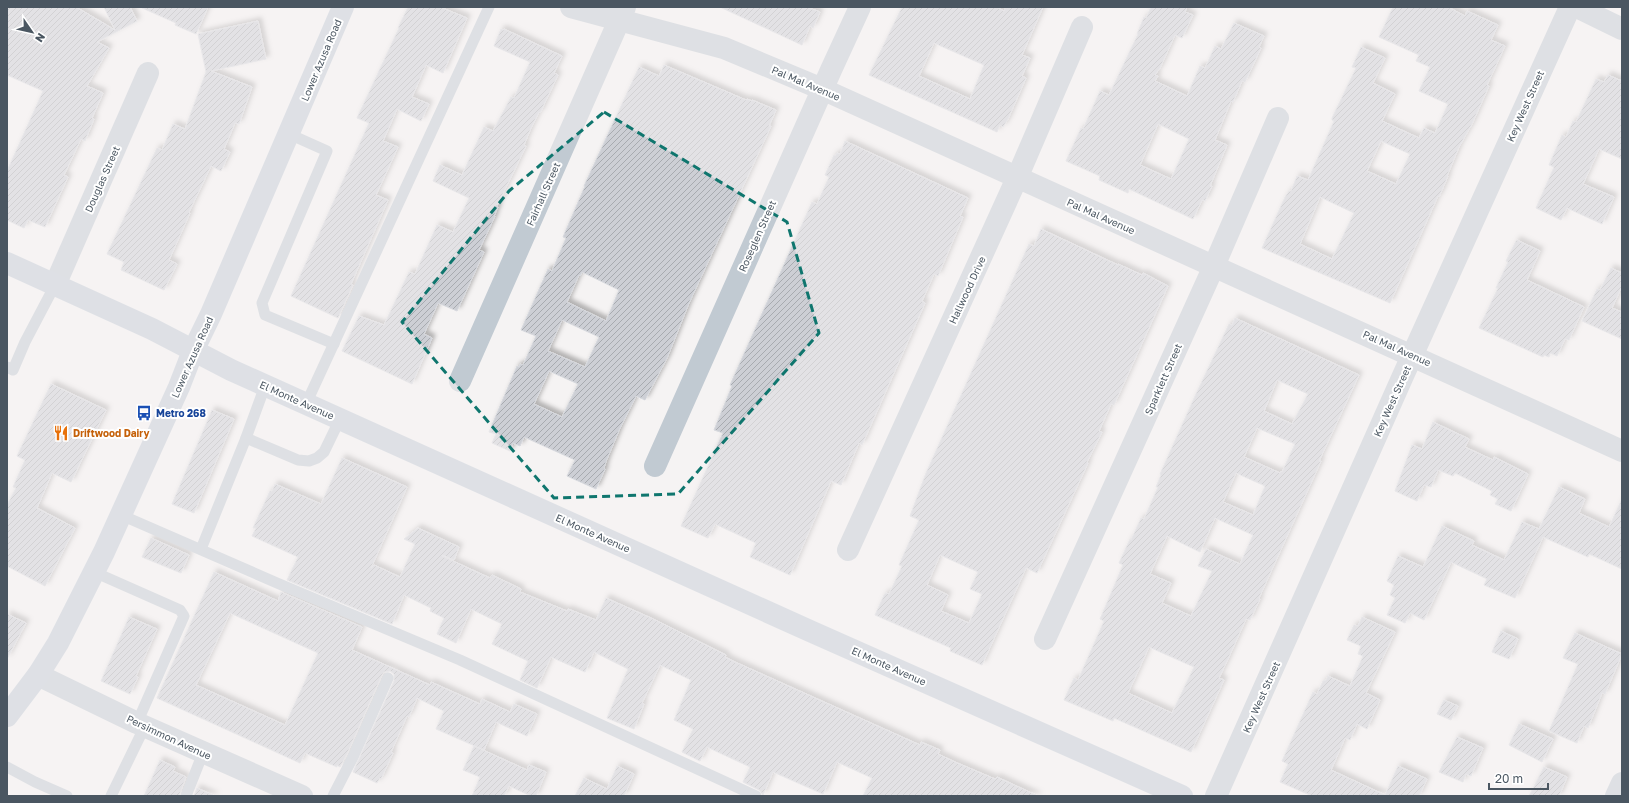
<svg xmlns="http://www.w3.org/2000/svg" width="1629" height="803" font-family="'Golos Text',sans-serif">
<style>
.building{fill:url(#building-hatch);stroke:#d7d9de;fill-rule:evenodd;filter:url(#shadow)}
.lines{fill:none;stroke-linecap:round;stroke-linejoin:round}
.lane{stroke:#c1cad2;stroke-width:11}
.street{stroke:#c1cad2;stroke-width:22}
.secondary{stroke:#c1cbd6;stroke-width:22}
.marked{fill:none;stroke:#0f766e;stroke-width:3;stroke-dasharray:8 5;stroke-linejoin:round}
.labels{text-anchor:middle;stroke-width:4;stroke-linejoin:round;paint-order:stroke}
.street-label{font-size:10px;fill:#4a5661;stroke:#fff}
.transit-label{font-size:10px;font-weight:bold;fill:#164399;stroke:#fff;text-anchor:start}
.food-label{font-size:10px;font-weight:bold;fill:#c56008;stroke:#fff;text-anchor:start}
</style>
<defs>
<pattern id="building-hatch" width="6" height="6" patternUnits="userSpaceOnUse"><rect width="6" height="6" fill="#cdcfd5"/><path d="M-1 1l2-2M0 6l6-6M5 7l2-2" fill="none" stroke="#a8abb0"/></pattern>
<filter id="shadow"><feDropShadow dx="3.5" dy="-3.5" stdDeviation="2" flood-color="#0004"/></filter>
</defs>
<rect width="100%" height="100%" fill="#f5f3f3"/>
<g class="building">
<path d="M7 7H76L115 30 104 7H130L137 21 97 42 109 48 87 86 103 93 92 118 94 119 85 141 81 139 64 175 68 177 45 227 28 220 24 228 7 220V171L43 91 7 75Z"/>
<path d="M140 7H208L196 34 175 25 176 23Z"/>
<path d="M408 7H440L467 18 443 73 426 65 412 97 429 104 421 121 397 109 383 141 398 147 376 195 388 200 351 284 353 285 338 318 291 296 369 123 357 118 399 28H398Z"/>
<path d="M720 7H807L820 12 813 28 810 26 802 45Z"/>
<path d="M902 7H997L1004 11 1006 7H1043L1022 55 1030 58 1022 76 1026 78 1008 119 1003 127 1000 125 997 132 869 75ZM934 43 984 65 970 99 919 76Z"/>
<path d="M1151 7H1187L1185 12 1193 15 1182 38 1175 35 1160 68 1155 75 1158 76 1155 81 1187 96 1200 66 1205 68 1215 46 1221 49 1234 23 1264 36 1259 47 1261 48 1245 82 1242 81 1233 102 1231 101 1215 140 1227 145 1210 186H1212L1205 201 1202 200 1193 219 1129 189 1128 193 1099 180 1100 176 1066 161 1081 128 1083 129 1100 91 1109 95 1138 34H1137L1144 17 1146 18ZM1158 124 1189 139 1171 179 1140 165Z"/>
<path d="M1393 7H1448L1465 16 1467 11 1498 25 1491 40 1505 46 1487 85 1489 86 1472 124 1459 147 1447 176H1448L1439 197 1438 196 1390 303 1262 248 1285 197 1289 191H1291L1297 176 1308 180 1334 121 1332 120V118L1356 68 1352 67 1361 47 1385 58 1373 83 1395 94 1382 121 1419 138 1424 128 1435 133 1448 104 1419 91 1430 67 1416 61 1419 55 1379 37ZM1381 141 1410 154 1396 184 1367 171ZM1320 197 1354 213 1332 259 1300 244Z"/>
<path d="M258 21 266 59 211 71 252 87 239 124 235 123 224 149 230 152 221 171 211 166 189 212 190 213 169 260 177 264 164 290 121 270 124 262 107 254 157 148 162 150 173 124 185 129 206 72 198 34Z"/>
<path d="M501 29 504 30V29L562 56 554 73 558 75 540 113 539 112 531 128 524 145 526 146 497 206 498 207 494 216H495L479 250 484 252 457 311 438 303 424 334 432 338 412 384 342 351 359 316 384 325 409 272 415 274 437 225 453 232 469 198 433 181 440 165 462 175 484 127 493 131 511 97 514 98 530 62 494 46Z"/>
<path d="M664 65 746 100 747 99 752 101V100L776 110 769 126H771L689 303 667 358 645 400 636 396 620 428 607 459 604 468 605 469 596 489 567 476 575 460 524 437 520 446 513 443 510 451 492 443 496 434 489 432 517 366 519 367 520 364 523 365 536 336 521 330 548 269 552 271 566 238 563 237 585 186H584L639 67 659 76ZM582 272 619 290 606 321 567 302 579 275 580 276ZM562 320 599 337 585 367 548 351ZM549 371 578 384 562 417 534 404Z"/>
<path d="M1608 75 1622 81V159L1599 149 1583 184 1614 197 1602 224 1567 208 1561 220 1536 208 1554 167 1549 165 1562 135 1566 137 1573 121 1576 122 1596 79 1604 82Z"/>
<path d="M845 141 968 198 960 216 963 217 938 276 934 274 922 301 925 303 862 445 859 443 841 485 831 481 790 575 750 557 756 543 715 524 708 538 681 526 723 433 714 430 732 386 730 385 812 202 817 204 829 177 825 175 834 155 835 156 837 153 840 154Z"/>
<path d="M1041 229 1118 265V264L1142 275 1143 273 1168 286 1114 405 1111 404 1099 431 1102 432 1087 462 1088 463 1037 573 1026 568 982 665 950 651 951 648 875 615 884 595 886 593 889 594 902 566 899 565 919 520 910 516 926 473 1029 244 1034 246ZM940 555 978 572 970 589 982 594 969 623 941 611 948 595 927 585Z"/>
<path d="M1517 240 1540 251 1527 280 1584 307 1569 340 1565 339 1557 356 1550 353 1549 357 1544 355 1543 357 1479 328 1498 288H1496L1508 262 1506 261 1516 241Z"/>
<path d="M1611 268 1622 273V286L1612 308 1622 312V339L1582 321 1597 289 1600 290Z"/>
<path d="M1235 318 1359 375 1319 461H1321L1259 598 1260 599 1250 620 1246 619 1228 659 1219 678 1224 680 1191 752 1114 718 1113 721 1064 700 1074 678 1078 680 1104 621 1100 619 1123 565 1119 563 1130 539 1131 540 1141 518 1144 519 1158 487H1156L1161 475 1160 474 1195 396 1229 324 1232 325ZM1277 380 1308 394 1292 424 1264 411ZM1257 428 1295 444 1282 472 1281 471 1280 473 1244 457ZM1236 473 1265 486 1253 515 1223 502ZM1215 518 1253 535 1240 564 1206 549 1198 566 1212 571 1191 616 1162 603 1171 583 1150 574 1167 536 1200 552ZM1149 647 1194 667 1172 713 1128 693Z"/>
<path d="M51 384 106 410 71 482 52 473 37 508 75 528 45 586 7 566V505L16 488 13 487 25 460 17 456Z"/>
<path d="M212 410 234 419 194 513 172 504Z"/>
<path d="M1433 422 1469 439 1465 447 1493 460 1494 457 1528 474 1511 511 1495 504 1498 499 1490 495 1492 491 1455 473 1453 476 1438 470 1431 487 1424 485 1417 501 1395 491 1412 445 1422 449Z"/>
<path d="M342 458 407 487 371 568 374 565 400 577 415 544 404 539 418 528 459 547 454 560 442 555V556L490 578 492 575 521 589 520 592 567 611 568 609 596 620 606 598 651 618 726 655 725 657 735 662 784 684 920 745 921 742 940 750 938 754 955 762 995 779 997 777 1038 796H863L872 778 837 762 823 794 773 772 763 795 759 790 743 782 750 767 707 747 700 761 682 752 693 729 674 720 691 680 660 665 642 703 644 704 634 729 607 718 628 669 594 652 585 672 551 657 537 688 520 680 528 661 492 644 502 624 471 609 456 643 437 634 444 618 430 611 431 608 404 595 392 624 287 580 298 557 252 536 256 528H253L270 491H272L275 484 321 504Z"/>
<path d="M1559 487 1585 499 1579 513 1609 527 1622 499V569L1589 554 1588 557 1543 537 1515 598 1484 585 1487 579 1451 562 1424 620 1410 613 1405 623 1387 615 1395 598 1390 595 1394 585 1387 581 1398 556 1423 567 1442 526 1474 541 1472 545 1504 560 1522 522 1539 529Z"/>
<path d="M151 538 189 555 181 573 142 557Z"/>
<path d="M214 572 278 601 281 592 362 627 352 650 430 685 431 682 480 704 482 699 510 712 514 704 537 714 527 736 496 722 484 750 436 729 444 711 417 698 409 717 407 716 391 752 393 753 381 779 380 778 377 783 353 772 394 681V674L390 671 384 672 382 675 347 754 340 767 337 765V767L305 753 300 763 157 698ZM230 613 318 653 285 725 196 685Z"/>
<path d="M7 614 26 623 7 659Z"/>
<path d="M129 617 157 629 136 676 138 677 130 694 101 681Z"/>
<path d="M1362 617 1395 632 1366 693 1380 700 1367 729 1357 724 1350 740 1345 738 1331 770 1385 795 1398 766 1427 779 1419 796H1312L1280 782 1288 764 1282 761 1313 692 1317 694 1323 681 1326 680 1328 676 1350 686 1363 656 1358 654 1361 646 1347 640 1354 625 1358 626Z"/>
<path d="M1501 631 1518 639 1509 659 1492 652Z"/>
<path d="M1575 633 1622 654 1605 694 1602 693 1588 728 1584 726 1577 743 1549 731 1578 664 1563 658Z"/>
<path d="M1444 700 1458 706 1451 720 1437 714Z"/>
<path d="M1519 724 1553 739 1542 762 1509 745Z"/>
<path d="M1457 737 1483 748 1471 776 1466 774 1463 782 1439 772Z"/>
<path d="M474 746 527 770 529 765 546 772 536 796H531L509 786 504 796H472L480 777 463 770Z"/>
<path d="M160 760 175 767 173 771 186 777 179 796H144Z"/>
<path d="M617 766 634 774 624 796H575L584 778 607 789Z"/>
<path d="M1544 767 1567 777 1559 796H1529Z"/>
<path d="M197 788 215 796H194Z"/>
</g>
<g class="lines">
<g class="lane">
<path d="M289 134 327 151 262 303 265 315 334 344"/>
<path d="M7 367 13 370 25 342 55 285"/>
<path d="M306 404 489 7"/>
<path d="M246 438 298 460 309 461 317 458 324 452 340 419"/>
<path d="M121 515 277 583 460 660 756 796"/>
<path d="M201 549 246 438 265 386"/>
<path d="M94 572 180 610 184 616 137 723"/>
<path d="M7 767 35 782 67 796"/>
<path d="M111 796 145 726"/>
<path d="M186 796 203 753"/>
<path d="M333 796 353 757 388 678"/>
</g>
<g class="street">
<path d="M571 7 724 48 822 89 1622 451"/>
<path d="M1577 7 1622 29"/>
<path d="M55 285 148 73"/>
<path d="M460 381 625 7"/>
<path d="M655 466 831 70 860 7"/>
<path d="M848 550 1017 178 1082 27"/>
<path d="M1045 639 1214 266 1278 118"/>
<path d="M38 675 137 723 302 796"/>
<path d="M1216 796 1402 378 1570 7"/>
<path d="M1616 796 1622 783"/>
</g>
<g class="secondary">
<path d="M7 263 152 329 231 370 810 631 1182 796"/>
<path d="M7 716 38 675 58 643 104 552 179 387 193 351 211 314 343 7"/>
</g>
</g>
<path d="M0 0H1629V803H0ZM604 112 787 222 819 333 678 494 554 498 402 322 509 191Z" fill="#f5f3f3" fill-opacity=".55" fill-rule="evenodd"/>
<path class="marked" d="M604 112 787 222 819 333 678 494 554 498 402 322 509 191Z"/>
<defs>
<g id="bus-bare" transform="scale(1.2)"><path d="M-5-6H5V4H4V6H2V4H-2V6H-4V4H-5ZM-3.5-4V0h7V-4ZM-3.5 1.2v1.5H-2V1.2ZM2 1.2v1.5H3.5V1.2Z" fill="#1a4fb4" stroke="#fff" stroke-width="2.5" paint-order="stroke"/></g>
<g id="restaurant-bare" transform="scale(1.2)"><path d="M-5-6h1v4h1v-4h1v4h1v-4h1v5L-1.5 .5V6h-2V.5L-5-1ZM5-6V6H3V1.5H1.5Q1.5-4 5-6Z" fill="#e8710a" stroke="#fff" stroke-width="2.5" paint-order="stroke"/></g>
</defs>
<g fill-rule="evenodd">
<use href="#bus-bare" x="144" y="413"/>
<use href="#restaurant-bare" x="61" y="433"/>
</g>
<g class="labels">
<g class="street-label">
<text transform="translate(321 60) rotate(-67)" y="4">Lower Azusa Road</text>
<text transform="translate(806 83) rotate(23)" y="4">Pal Mal Avenue</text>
<text transform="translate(1525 106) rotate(-66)" y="4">Key West Street</text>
<text transform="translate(102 179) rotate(-66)" y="4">Douglas Street</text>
<text transform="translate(543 194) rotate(-66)" y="4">Fairhall Street</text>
<text transform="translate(1101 216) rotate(24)" y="4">Pal Mal Avenue</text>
<text transform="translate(757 236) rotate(-66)" y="4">Roseglen Street</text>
<text transform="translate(967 290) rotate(-65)" y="4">Hallwood Drive</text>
<text transform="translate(1397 348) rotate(24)" y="4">Pal Mal Avenue</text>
<text transform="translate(192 357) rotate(-66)" y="4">Lower Azusa Road</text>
<text transform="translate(1163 379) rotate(-66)" y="4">Sparklett Street</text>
<text transform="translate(297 400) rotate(24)" y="4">El Monte Avenue</text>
<text transform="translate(1392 401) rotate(-66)" y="4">Key West Street</text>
<text transform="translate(593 533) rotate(24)" y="4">El Monte Avenue</text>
<text transform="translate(889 666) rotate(24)" y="4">El Monte Avenue</text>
<text transform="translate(1261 697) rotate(-66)" y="4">Key West Street</text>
<text transform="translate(169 737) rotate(25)" y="4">Persimmon Avenue</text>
</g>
<g class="transit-label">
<text x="156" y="417">Metro 268</text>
</g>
<g class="food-label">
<text x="73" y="437">Driftwood Dairy</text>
</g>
</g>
<rect width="1629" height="803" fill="none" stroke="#4a5661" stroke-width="16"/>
<g transform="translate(32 32) rotate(124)" stroke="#ffffff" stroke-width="3" paint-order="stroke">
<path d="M0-3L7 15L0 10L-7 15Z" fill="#4a5661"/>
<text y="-6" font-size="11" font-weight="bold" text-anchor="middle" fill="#4a5661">N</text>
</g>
<path d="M1489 783v6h59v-6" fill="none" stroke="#4a5661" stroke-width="2"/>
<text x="1495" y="783" font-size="12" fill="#4a5661" stroke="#ffffff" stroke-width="3" paint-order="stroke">20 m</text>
</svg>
